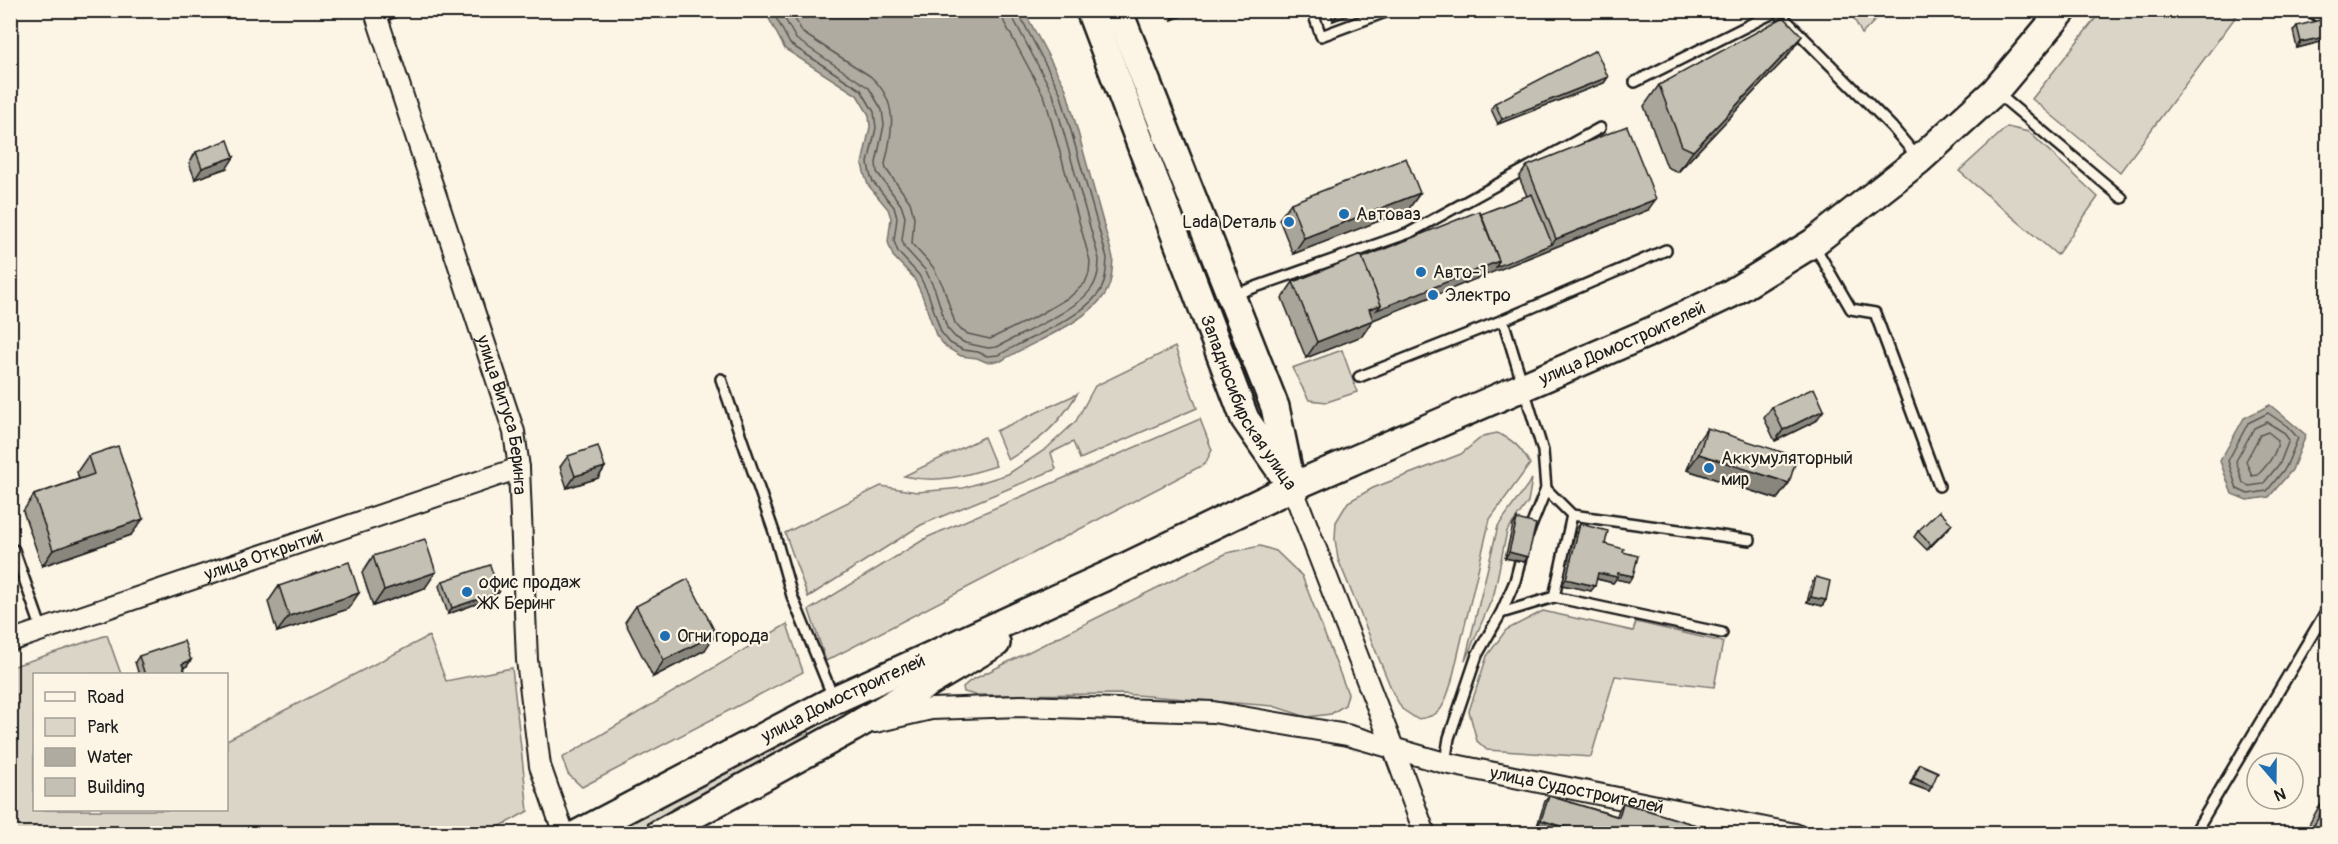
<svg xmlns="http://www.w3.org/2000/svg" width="2338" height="844" font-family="Pangolin,sans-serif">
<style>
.green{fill:#dbd5c8;stroke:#7c7872;stroke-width:1.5}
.water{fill:#b0aba1;stroke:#75726c;stroke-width:1.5}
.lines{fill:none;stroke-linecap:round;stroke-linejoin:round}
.shore{stroke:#575551;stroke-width:1.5}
.service-casing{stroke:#1c1c1c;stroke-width:14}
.minor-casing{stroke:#1c1c1c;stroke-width:24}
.secondary-casing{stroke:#1c1c1c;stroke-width:32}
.service{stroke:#fcf5e5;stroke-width:9}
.minor{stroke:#fcf5e5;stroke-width:20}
.secondary{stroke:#fcf5e5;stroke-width:27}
.wall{fill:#a9a59a;stroke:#1c1c1c;stroke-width:1.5}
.shaded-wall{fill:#89867d;stroke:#1c1c1c;stroke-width:1.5}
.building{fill:#c4c0b3;stroke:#1c1c1c;stroke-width:1.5}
.poi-dot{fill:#1f6fb2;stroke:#fcf5e5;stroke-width:2}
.labels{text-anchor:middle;stroke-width:4.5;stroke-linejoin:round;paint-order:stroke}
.poi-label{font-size:18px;fill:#1c1c1c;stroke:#fcf5e5;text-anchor:start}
.street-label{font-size:18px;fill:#1c1c1c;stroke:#fcf5e5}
</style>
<rect width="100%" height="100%" fill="#fcf5e5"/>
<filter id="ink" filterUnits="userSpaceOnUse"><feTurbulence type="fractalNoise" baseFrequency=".0167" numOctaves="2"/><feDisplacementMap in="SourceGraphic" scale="12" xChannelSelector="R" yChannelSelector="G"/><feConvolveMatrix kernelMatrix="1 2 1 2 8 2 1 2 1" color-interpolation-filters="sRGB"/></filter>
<g filter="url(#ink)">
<g class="green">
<path d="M2102 10 2240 11 2120 172 2032 99Z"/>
<path d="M1850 11H1884L1862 34Z"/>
<path d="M2007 127 2029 132 2098 197 2057 255 1959 171Z"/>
<path d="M1175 347 1197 408 1080 459 1073 442 1051 453 1056 469 921 525 808 597 785 533 881 486 917 492 963 488 1008 474 1046 449 1076 421 1095 386Z"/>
<path d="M1342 350 1357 392 1327 402 1309 400 1292 368Z"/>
<path d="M1077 394C1057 427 1040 440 1008 460L996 431Z"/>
<path d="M1200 419 1212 450 1205 464 826 661 809 610 928 537Z"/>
<path d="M1497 433C1514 440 1521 448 1530 464L1490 519 1451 684C1443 707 1443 716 1417 719L1402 709 1393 693 1338 559 1335 539 1336 522 1348 502 1373 488 1461 454 1483 436Z"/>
<path d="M984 437 996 466C964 476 938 484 904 476Z"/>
<path d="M1532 479 1528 502 1507 531 1494 594 1465 661 1498 526Z"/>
<path d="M1260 546 1276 551 1302 576 1348 694 1345 705 1331 714 1307 717 1273 706 1123 694 975 695 964 692 963 687 970 681 1227 553Z"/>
<path d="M1543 611 1633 631 1636 622 1723 642 1714 687 1615 676 1591 757 1487 750 1477 741 1469 711 1487 656 1506 630Z"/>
<path d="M787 624 803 672 582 787 568 774 562 758Z"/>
<path d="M107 635 121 674H34V810H226L227 740 429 636 446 681 512 668 528 811 486 834 11 833V667Z"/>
<path d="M802 732H809L812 738 809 744 636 833 618 834 621 828Z"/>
</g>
<g class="water">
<path d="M765 11H1024L1066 89 1113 258C1112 271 1112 286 1103 297 1080 326 1032 342 1001 361L986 362 977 358 961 356 946 347 936 335 922 295 914 278 893 256 888 242 891 218 888 209 868 185 865 176 862 164 870 127 869 115 857 95 785 49Z"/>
<path d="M2270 405 2306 435 2292 470 2269 497 2247 500 2232 494 2220 461 2244 418Z"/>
</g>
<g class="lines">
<g class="shore">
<path d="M772 10 790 44 861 90 874 112 876 128 868 163 870 174 873 182 894 207 897 218 894 241 898 252 919 275 928 293 941 332 950 343 963 350 978 352 987 356 999 355C1029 337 1077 321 1098 294 1106 284 1106 270 1107 258L1060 92 1020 16 1019 10"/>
<path d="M780 10 796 39 869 88 882 110 884 125 876 163 877 172 901 205 905 217 902 240 905 248 926 271 935 290 947 328 955 337 965 343 988 348 997 347C1021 333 1080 310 1093 286 1098 278 1099 269 1099 259L1053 94 1013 18 1011 10"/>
<path d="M790 10 803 33 870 76C899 101 893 131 885 164L886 169 910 202 914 217 912 244 933 267 943 286 955 323 961 330 968 334 990 339 1037 316 1071 296 1085 283 1089 273 1090 261 1045 98 1004 22 1002 10"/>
<path d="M2268 413 2287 426 2298 438 2286 467 2267 491 2248 494 2237 489 2228 461 2248 423Z"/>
<path d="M2267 422 2283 432 2289 440 2280 463 2263 484 2249 486 2243 483 2236 461 2254 428Z"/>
<path d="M2268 432 2278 440C2277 454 2267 465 2258 475L2252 476 2246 461 2260 435Z"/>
</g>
<g class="service-casing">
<g id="service">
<path d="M1312 10 1321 36 1391 10"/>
<path d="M2308 10 2328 23"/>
<path d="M376 16 377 18 398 10"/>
<path d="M1635 82 1777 11 1892 127 1918 158"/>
<path d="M1997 93 2122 198"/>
<path d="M1814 245 1851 309 1875 313 1939 486"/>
<path d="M1233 295 1409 233 1600 128"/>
<path d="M1503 320 1666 250"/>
<path d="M1359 377 1503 320 1543 451 1546 489 1528 534"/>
<path d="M721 379 774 532 792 596 833 697"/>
<path d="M1546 489 1572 515 1750 540"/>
<path d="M10 552 14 550 42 630"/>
<path d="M1554 597 1722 633"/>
<path d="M1501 613 1554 597 1572 515"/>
<path d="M1445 763 1449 738 1477 655 1501 613 1515 581 1523 550"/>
<path d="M2194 834 2328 608"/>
</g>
</g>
<g class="minor-casing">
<g id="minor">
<path id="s1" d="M377 18 514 432 519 468 527 660 540 766 564 834"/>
<path d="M1292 487 1394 750 1425 834"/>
<path id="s2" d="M10 641 519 468"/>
<path id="s3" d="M875 722 931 709 1021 706 1213 712 1347 735 1445 763 1795 834"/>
</g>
</g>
<g class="secondary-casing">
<g id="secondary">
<path id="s4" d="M1090 10 1245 419 1292 487"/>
<path d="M1118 10 1275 407 1289 474"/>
<path id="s5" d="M578 834 834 700 1113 573 1292 487 1652 331 1730 294 1813 243 1919 160 1995 91 2063 10"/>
<path d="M659 834 852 728 996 643"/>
</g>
</g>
<use href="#service" class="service"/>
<use href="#minor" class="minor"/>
<use href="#secondary" class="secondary"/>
</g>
<g class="wall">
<path d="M1169 10H1196L1172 20Z"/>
<path d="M1330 10H1362L1333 21Z"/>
<path d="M2297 26 2324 37 2320 42 2297 48 2293 31Z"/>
<path d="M1787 57 1678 172 1667 167 1644 106 1659 85Z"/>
<path d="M1608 77 1604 83 1498 124 1491 109 1495 103Z"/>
<path d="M196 152 227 168 195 179 189 163Z"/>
<path d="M1527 166 1648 210 1373 320 1362 336 1306 358 1282 298 1293 282 1362 258 1481 214 1527 196 1519 177Z"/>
<path d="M1420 193 1408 210 1293 254 1279 219 1291 203Z"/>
<path d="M1772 407 1816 421 1775 441 1764 418Z"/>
<path d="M1707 428 1789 483 1777 499 1687 470 1696 444Z"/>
<path d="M88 456 131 535 42 566 23 511 34 495 79 479 77 472Z"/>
<path d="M568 456 605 467 598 478 567 488 560 467Z"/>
<path d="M1517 519 1524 562 1505 558 1513 525Z"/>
<path d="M1580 524 1605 544 1623 552 1633 576 1629 582 1616 579 1613 583 1596 579 1591 591 1562 585 1576 529Z"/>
<path d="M1948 529 1927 550 1914 537 1918 531Z"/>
<path d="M373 556 425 588 373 606 362 573Z"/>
<path d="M1816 577 1826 600 1822 606 1807 602 1812 583Z"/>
<path d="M443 581 499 592 495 597 448 614 439 586Z"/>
<path d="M279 586 348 609 277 632 268 602Z"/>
<path d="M636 606 705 650 653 677 625 622Z"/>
<path d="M139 656 191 660 187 666 184 667 186 675H139L135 662Z"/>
<path d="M1920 764 1932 786 1929 791 1910 784 1916 770Z"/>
<path d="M1549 796 1617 816 1619 809 1623 803 1725 834H1563L1537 826 1545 801Z"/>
<path d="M2328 796V834H2304L2317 810Z"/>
</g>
<g class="shaded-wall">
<path d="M1178 10H1196L1172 20Z"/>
<path d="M1340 10H1362L1333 21Z"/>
<path d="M1802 36 1787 57 1678 172 1693 151Z"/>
<path d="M2324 37 2320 42 2297 48 2301 42Z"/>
<path d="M1608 77 1604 83 1498 124 1502 119Z"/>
<path d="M234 157 227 168 195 179 202 168Z"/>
<path d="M1420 193 1408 210 1293 254 1304 238Z"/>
<path d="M1656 199 1648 210 1358 326 1369 309 1499 261 1552 244 1556 239Z"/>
<path d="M1373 320 1362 336 1306 358 1317 342Z"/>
<path d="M1824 410 1816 421 1775 441 1783 430Z"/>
<path d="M1699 454 1789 483 1777 499 1687 470Z"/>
<path d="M605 467 598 478 567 488 575 476Z"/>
<path d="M143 519 131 535 42 566 53 550Z"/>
<path d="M1952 524 1948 529 1927 550 1931 545Z"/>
<path d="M1509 552 1528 557 1524 562 1505 558Z"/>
<path d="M436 572 425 588 373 606 384 590Z"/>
<path d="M1598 573H1618L1633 576 1629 582 1616 579 1613 583 1594 578Z"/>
<path d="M1566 579 1595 586 1591 591 1562 585Z"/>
<path d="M499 592 495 597 448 614 452 608Z"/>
<path d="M359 593 348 609 277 632 289 616Z"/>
<path d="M1811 597 1826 600 1822 606 1807 602Z"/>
<path d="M716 634 705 650 653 677 664 660Z"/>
<path d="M191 660 187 666 179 669 182 664Z"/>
<path d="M1914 778 1932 786 1929 791 1910 784Z"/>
<path d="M1541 820 1586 834H1563L1537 826Z"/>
</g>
<g class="building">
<path d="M1784 17 1802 36 1693 151 1682 146 1659 85Z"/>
<path d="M2320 20 2324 37 2301 42 2297 26Z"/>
<path d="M1596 50 1608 77 1502 119 1495 103Z"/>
<path d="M1627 126 1656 199 1556 239 1527 166Z"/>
<path d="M228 140 234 157 202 168 196 152Z"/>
<path d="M1406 158 1420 193 1304 238 1291 203Z"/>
<path d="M1532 194 1552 244 1496 267 1499 261 1481 214Z"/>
<path d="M1479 211 1499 261 1377 310 1381 305 1362 258Z"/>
<path d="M1361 255 1381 305 1369 309 1373 320 1317 342 1293 282Z"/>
<path d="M1814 388 1824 410 1783 430 1772 407Z"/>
<path d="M1707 428 1797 457 1789 483 1699 454Z"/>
<path d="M118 446 143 519 53 550 34 495 94 474 88 456Z"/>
<path d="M598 446 605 467 575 476 568 456Z"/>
<path d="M1939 511 1952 524 1931 545 1918 531Z"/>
<path d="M1517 519 1536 524 1528 557 1509 552Z"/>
<path d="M1580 524 1608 531 1605 544 1624 549 1623 552 1638 556 1633 576 1618 573 1617 577 1598 573 1595 586 1566 579Z"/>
<path d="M425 539 436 572 384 590 373 556Z"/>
<path d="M349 562 359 593 289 616 279 586Z"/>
<path d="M490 565 499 592 452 608 443 581Z"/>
<path d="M1816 577 1830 581 1826 600 1811 597Z"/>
<path d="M688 579 716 634 664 660 636 606Z"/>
<path d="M184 641 191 660 182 664 186 675H145L139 656Z"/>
<path d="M1920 764 1938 772 1932 786 1914 778Z"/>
<path d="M1549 796 1619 817 1623 803 1725 834H1586L1541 820Z"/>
<path d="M2328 802V834H2318L2311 830Z"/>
</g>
</g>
<g class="poi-dot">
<circle cx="1344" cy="214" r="6"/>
<circle cx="1289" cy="222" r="6"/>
<circle cx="1421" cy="272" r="6"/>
<circle cx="1433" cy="295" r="6"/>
<circle cx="1709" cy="468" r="6"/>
<circle cx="467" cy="592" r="6"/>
<circle cx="665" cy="636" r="6"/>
</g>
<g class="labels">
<g class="poi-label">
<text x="1356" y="220">Автоваз</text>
<text x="1277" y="228" text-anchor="end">Lada Dеталь</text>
<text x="1433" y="278">Авто-1</text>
<text x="1445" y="301">Электро</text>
<text x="1721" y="464">Аккумуляторный<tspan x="1721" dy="21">мир</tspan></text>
<text x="479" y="588">офис продаж<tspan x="479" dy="21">ЖК Беринг</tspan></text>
<text x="677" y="642">Огни города</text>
</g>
<g class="street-label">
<text dy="6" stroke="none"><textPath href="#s5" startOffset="1154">улица Домостроителей</textPath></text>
<text dy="6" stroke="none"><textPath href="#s4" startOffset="424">Западносибирская улица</textPath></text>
<text dy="6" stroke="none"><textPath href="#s1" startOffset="417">улица Витуса Беринга</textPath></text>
<text dy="6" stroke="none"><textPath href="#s2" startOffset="268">улица Открытий</textPath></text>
<text dy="6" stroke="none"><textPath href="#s5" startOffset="298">улица Домостроителей</textPath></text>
<text dy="6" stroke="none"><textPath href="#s3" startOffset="712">улица Судостроителей</textPath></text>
</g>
</g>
<rect width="2338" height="844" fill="none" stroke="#fcf5e5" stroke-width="36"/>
<rect x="18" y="18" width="2302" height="808" fill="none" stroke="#1c1c1c" stroke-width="2" filter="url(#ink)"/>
<rect x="33" y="673" width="195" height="138" fill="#fcf5e5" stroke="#a29e95" stroke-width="1.5"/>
<rect x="45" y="692" width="30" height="9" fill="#fcf5e5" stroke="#a29e95" stroke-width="1.5"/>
<text x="87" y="703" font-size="18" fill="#1c1c1c">Road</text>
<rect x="45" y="718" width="30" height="18" fill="#dbd5c8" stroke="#a29e95" stroke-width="1.5"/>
<text x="87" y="733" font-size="18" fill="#1c1c1c">Park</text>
<rect x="45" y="748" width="30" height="18" fill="#b0aba1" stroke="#a29e95" stroke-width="1.5"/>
<text x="87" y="763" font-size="18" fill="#1c1c1c">Water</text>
<rect x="45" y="778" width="30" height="18" fill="#c4c0b3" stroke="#a29e95" stroke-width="1.5"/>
<text x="87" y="793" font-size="18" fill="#1c1c1c">Building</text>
<g transform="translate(2275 781) rotate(160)"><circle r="28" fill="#fcf5e5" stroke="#a29e95" stroke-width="1.5"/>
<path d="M0-4.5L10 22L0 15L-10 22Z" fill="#1f6fb2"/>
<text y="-9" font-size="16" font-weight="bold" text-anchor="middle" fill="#1c1c1c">N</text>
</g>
</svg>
